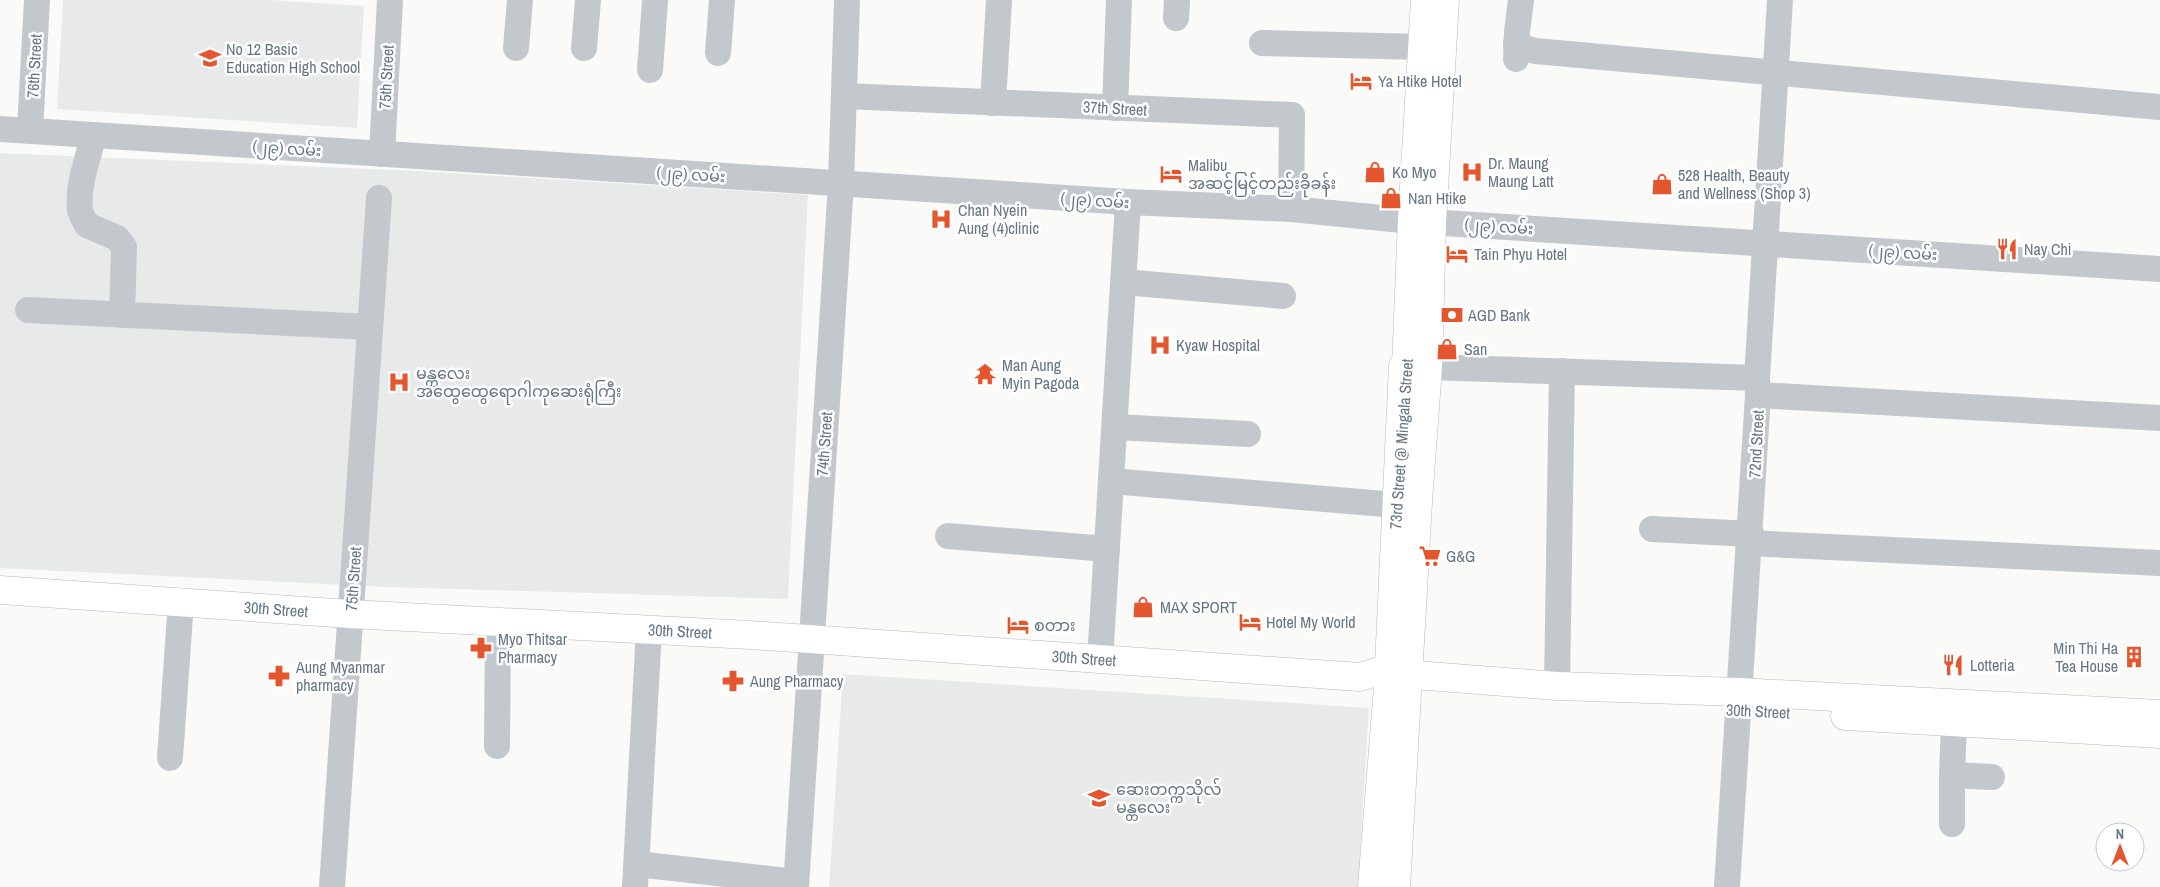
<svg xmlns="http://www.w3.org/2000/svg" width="2160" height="887" font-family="'Archivo Narrow','Noto Sans Myanmar',sans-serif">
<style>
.built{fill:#e8e9e9}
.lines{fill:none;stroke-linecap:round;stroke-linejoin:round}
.major-casing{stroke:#b5babe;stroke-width:29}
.minor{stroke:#c3c8cc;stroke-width:26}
.major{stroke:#fff;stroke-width:28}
.labels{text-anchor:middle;stroke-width:5;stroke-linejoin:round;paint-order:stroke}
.poi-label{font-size:16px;fill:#657683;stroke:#fff;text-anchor:start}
.street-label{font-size:16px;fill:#657683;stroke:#fff}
</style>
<rect width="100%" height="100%" fill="#fafaf8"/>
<g class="built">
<path d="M63 0H268L364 6 357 128 57 109Z"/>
<path d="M0 153 417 171 808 195 788 599 387 587 0 568Z"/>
<path d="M843 674 1369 708 1358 887H829Z"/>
</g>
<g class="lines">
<g class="major-casing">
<g id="major">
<path d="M0 590 350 614 750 635 1360 677 1376 672 1557 686 1739 692 2160 714"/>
<path d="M1845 716 2160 734"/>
<path d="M1372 887 1388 687 1403 366H1406L1412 221 1425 0"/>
<path d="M1396 887 1418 502 1428 367 1432 222 1445 0"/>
</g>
</g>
<g class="minor">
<path d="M1176 18 1177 0"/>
<path d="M1262 43 1422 47"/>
<path d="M1516 43 1523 47 1535 51 2160 107"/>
<path d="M516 48 520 0"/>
<path d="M584 48 588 0"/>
<path d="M718 53 722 0"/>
<path d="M1516 59 1517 32 1521 0"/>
<path d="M650 70 655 0"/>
<path d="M844 96 1292 115 1291 209"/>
<path d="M993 103 999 0"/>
<path d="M1115 108 1119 0"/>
<path d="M0 129 1128 202 1291 209 1412 221 2160 269"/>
<path d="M30 131 37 0"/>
<path d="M94 135C88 158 77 186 80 210 81 215 84 220 87 225L117 238 124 247 122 315"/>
<path d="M382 154 390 0"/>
<path d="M1124 282 1283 296"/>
<path d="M28 310 370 327"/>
<path d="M1428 367 1757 378"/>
<path d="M1758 395 2160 418"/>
<path d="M1116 427 1248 434"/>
<path d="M1111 481 1396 505"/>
<path d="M1652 529 1751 534"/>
<path d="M948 536 1107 549"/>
<path d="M1749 543 2160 563"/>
<path d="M1100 660 1128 202"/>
<path d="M1557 686 1562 371"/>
<path d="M497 746 498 622"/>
<path d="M170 758 181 601"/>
<path d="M1952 775 1992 777"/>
<path d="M1952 824V775L1954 723"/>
<path d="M637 864 796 882"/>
<path d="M332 887 379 198"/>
<path d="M635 887 649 629"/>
<path d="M796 887 841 184 847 0"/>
<path d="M1727 887 1758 395 1757 378 1780 0"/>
</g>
<use href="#major" class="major"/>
</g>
<defs>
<g id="school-bare" transform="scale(1.725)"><path d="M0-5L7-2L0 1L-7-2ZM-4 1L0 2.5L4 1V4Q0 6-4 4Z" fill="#e4572e" stroke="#fff" stroke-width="2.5" paint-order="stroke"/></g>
<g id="hotel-bare" transform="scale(1.725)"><path d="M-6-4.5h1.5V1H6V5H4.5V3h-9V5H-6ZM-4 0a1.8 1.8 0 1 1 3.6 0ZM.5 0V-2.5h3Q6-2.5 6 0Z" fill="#e4572e" stroke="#fff" stroke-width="2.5" paint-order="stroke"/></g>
<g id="shop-bare" transform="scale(1.725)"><path d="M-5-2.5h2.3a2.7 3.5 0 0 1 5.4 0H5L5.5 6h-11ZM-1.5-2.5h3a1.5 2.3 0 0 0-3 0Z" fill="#e4572e" stroke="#fff" stroke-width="2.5" paint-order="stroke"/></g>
<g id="hospital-bare" transform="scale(1.725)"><path d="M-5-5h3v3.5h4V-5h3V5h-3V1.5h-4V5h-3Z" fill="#e4572e" stroke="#fff" stroke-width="2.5" paint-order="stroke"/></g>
<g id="restaurant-bare" transform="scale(1.725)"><path d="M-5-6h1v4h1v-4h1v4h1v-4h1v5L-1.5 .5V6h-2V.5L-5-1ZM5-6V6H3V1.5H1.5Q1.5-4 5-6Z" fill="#e4572e" stroke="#fff" stroke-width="2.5" paint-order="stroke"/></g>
<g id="bank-bare" transform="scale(1.725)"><path d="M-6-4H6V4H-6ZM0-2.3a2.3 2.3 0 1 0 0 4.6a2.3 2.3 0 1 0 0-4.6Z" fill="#e4572e" stroke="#fff" stroke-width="2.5" paint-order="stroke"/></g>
<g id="temple-bare" transform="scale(1.725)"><path d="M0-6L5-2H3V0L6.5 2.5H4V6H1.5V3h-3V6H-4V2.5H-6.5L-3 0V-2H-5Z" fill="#e4572e" stroke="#fff" stroke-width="2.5" paint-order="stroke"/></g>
<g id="supermarket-bare" transform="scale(1.725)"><path d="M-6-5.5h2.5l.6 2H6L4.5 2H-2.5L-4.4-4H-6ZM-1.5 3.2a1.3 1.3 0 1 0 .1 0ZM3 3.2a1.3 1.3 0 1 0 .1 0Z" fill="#e4572e" stroke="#fff" stroke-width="2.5" paint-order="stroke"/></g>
<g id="pharmacy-bare" transform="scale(1.725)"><path d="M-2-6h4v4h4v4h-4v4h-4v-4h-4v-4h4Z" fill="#e4572e" stroke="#fff" stroke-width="2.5" paint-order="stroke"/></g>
<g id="building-bare" transform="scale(1.725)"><path d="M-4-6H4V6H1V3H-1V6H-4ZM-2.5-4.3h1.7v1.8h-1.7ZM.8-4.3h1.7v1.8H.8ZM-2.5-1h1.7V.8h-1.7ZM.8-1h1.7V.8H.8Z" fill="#e4572e" stroke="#fff" stroke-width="2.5" paint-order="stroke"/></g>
<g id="university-bare" transform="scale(1.725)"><path d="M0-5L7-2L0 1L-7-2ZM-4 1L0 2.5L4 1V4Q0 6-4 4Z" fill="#e4572e" stroke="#fff" stroke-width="2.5" paint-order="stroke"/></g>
</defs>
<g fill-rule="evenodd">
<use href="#school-bare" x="210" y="58"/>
<use href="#hotel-bare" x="1361" y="81"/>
<use href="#shop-bare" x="1375" y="172"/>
<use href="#hospital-bare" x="1472" y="172"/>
<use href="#hotel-bare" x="1171" y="174"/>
<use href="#shop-bare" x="1662" y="184"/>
<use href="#shop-bare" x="1391" y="198"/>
<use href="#hospital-bare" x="941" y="219"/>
<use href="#restaurant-bare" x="2007" y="249"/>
<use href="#hotel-bare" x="1457" y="254"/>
<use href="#bank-bare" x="1452" y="315"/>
<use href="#hospital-bare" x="1160" y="345"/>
<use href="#shop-bare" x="1447" y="349"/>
<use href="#temple-bare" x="985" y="374"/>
<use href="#hospital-bare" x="399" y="382"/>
<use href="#supermarket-bare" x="1430" y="556"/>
<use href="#shop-bare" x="1143" y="607"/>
<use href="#hotel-bare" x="1250" y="622"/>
<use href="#hotel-bare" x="1018" y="625"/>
<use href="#pharmacy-bare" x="481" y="648"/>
<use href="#building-bare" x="2134" y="657"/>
<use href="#restaurant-bare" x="1953" y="665"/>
<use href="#pharmacy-bare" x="279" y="676"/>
<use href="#pharmacy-bare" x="733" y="681"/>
<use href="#university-bare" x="1099" y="798"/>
</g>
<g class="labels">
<g class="poi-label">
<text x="226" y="55">No 12 Basic<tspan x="226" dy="18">Education High School</tspan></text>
<text x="1378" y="87">Ya Htike Hotel</text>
<text x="1488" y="169">Dr. Maung<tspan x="1488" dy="18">Maung Latt</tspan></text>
<text x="1188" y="171">Malibu<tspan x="1188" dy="18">အဆင့်မြင့်တည်းခိုခန်း</tspan></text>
<text x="1392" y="178">Ko Myo</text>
<text x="1678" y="181">528 Health, Beauty<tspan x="1678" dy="18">and Wellness (Shop 3)</tspan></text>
<text x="1408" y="204">Nan Htike</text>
<text x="958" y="216">Chan Nyein<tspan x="958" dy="18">Aung (4)clinic</tspan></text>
<text x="2024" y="255">Nay Chi</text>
<text x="1474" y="260">Tain Phyu Hotel</text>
<text x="1468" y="321">AGD Bank</text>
<text x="1176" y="351">Kyaw Hospital</text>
<text x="1464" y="355">San</text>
<text x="1002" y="371">Man Aung<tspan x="1002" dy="18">Myin Pagoda</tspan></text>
<text x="416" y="379">မန္တလေး<tspan x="416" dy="18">အထွေထွေရောဂါကုဆေးရုံကြီး</tspan></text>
<text x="1446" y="562">G&amp;G</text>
<text x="1160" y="613">MAX SPORT</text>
<text x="1266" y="628">Hotel My World</text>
<text x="1034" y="631">စတား</text>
<text x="498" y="645">Myo Thitsar<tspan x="498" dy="18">Pharmacy</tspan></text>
<text x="2118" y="654" text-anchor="end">Min Thi Ha<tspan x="2118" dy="18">Tea House</tspan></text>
<text x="1970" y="671">Lotteria</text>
<text x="296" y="673">Aung Myanmar<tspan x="296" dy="18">pharmacy</tspan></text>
<text x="750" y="687">Aung Pharmacy</text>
<text x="1116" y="795">ဆေးတက္ကသိုလ်<tspan x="1116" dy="18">မန္တလေး</tspan></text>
</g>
<g class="street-label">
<text transform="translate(34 66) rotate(-87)" y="6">76th Street</text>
<text transform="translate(386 77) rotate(-87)" y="6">75th Street</text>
<text transform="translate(1115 108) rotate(3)" y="6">37th Street</text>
<text transform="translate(287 148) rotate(4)" y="6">(၂၉) လမ်း</text>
<text transform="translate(691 174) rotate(4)" y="6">(၂၉) လမ်း</text>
<text transform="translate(1095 200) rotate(4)" y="6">(၂၉) လမ်း</text>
<text transform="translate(1499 226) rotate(4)" y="6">(၂၉) လမ်း</text>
<text transform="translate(1903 252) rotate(4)" y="6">(၂၉) လမ်း</text>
<text transform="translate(824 444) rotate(-86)" y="6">74th Street</text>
<text transform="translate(1401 444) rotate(-86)" y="6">73rd Street @ Mingala Street</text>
<text transform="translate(1756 444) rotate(-87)" y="6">72nd Street</text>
<text transform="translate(353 579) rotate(-86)" y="6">75th Street</text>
<text transform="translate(276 609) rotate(4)" y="6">30th Street</text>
<text transform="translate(680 631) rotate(3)" y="6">30th Street</text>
<text transform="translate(1084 658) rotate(4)" y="6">30th Street</text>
<text transform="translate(1758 711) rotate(3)" y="6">30th Street</text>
</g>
</g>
<g transform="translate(2120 847)"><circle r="24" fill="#ffffff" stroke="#c1c8cd"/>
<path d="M0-4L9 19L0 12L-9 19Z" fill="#e4572e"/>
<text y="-8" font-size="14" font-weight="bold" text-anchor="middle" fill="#657683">N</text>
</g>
</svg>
